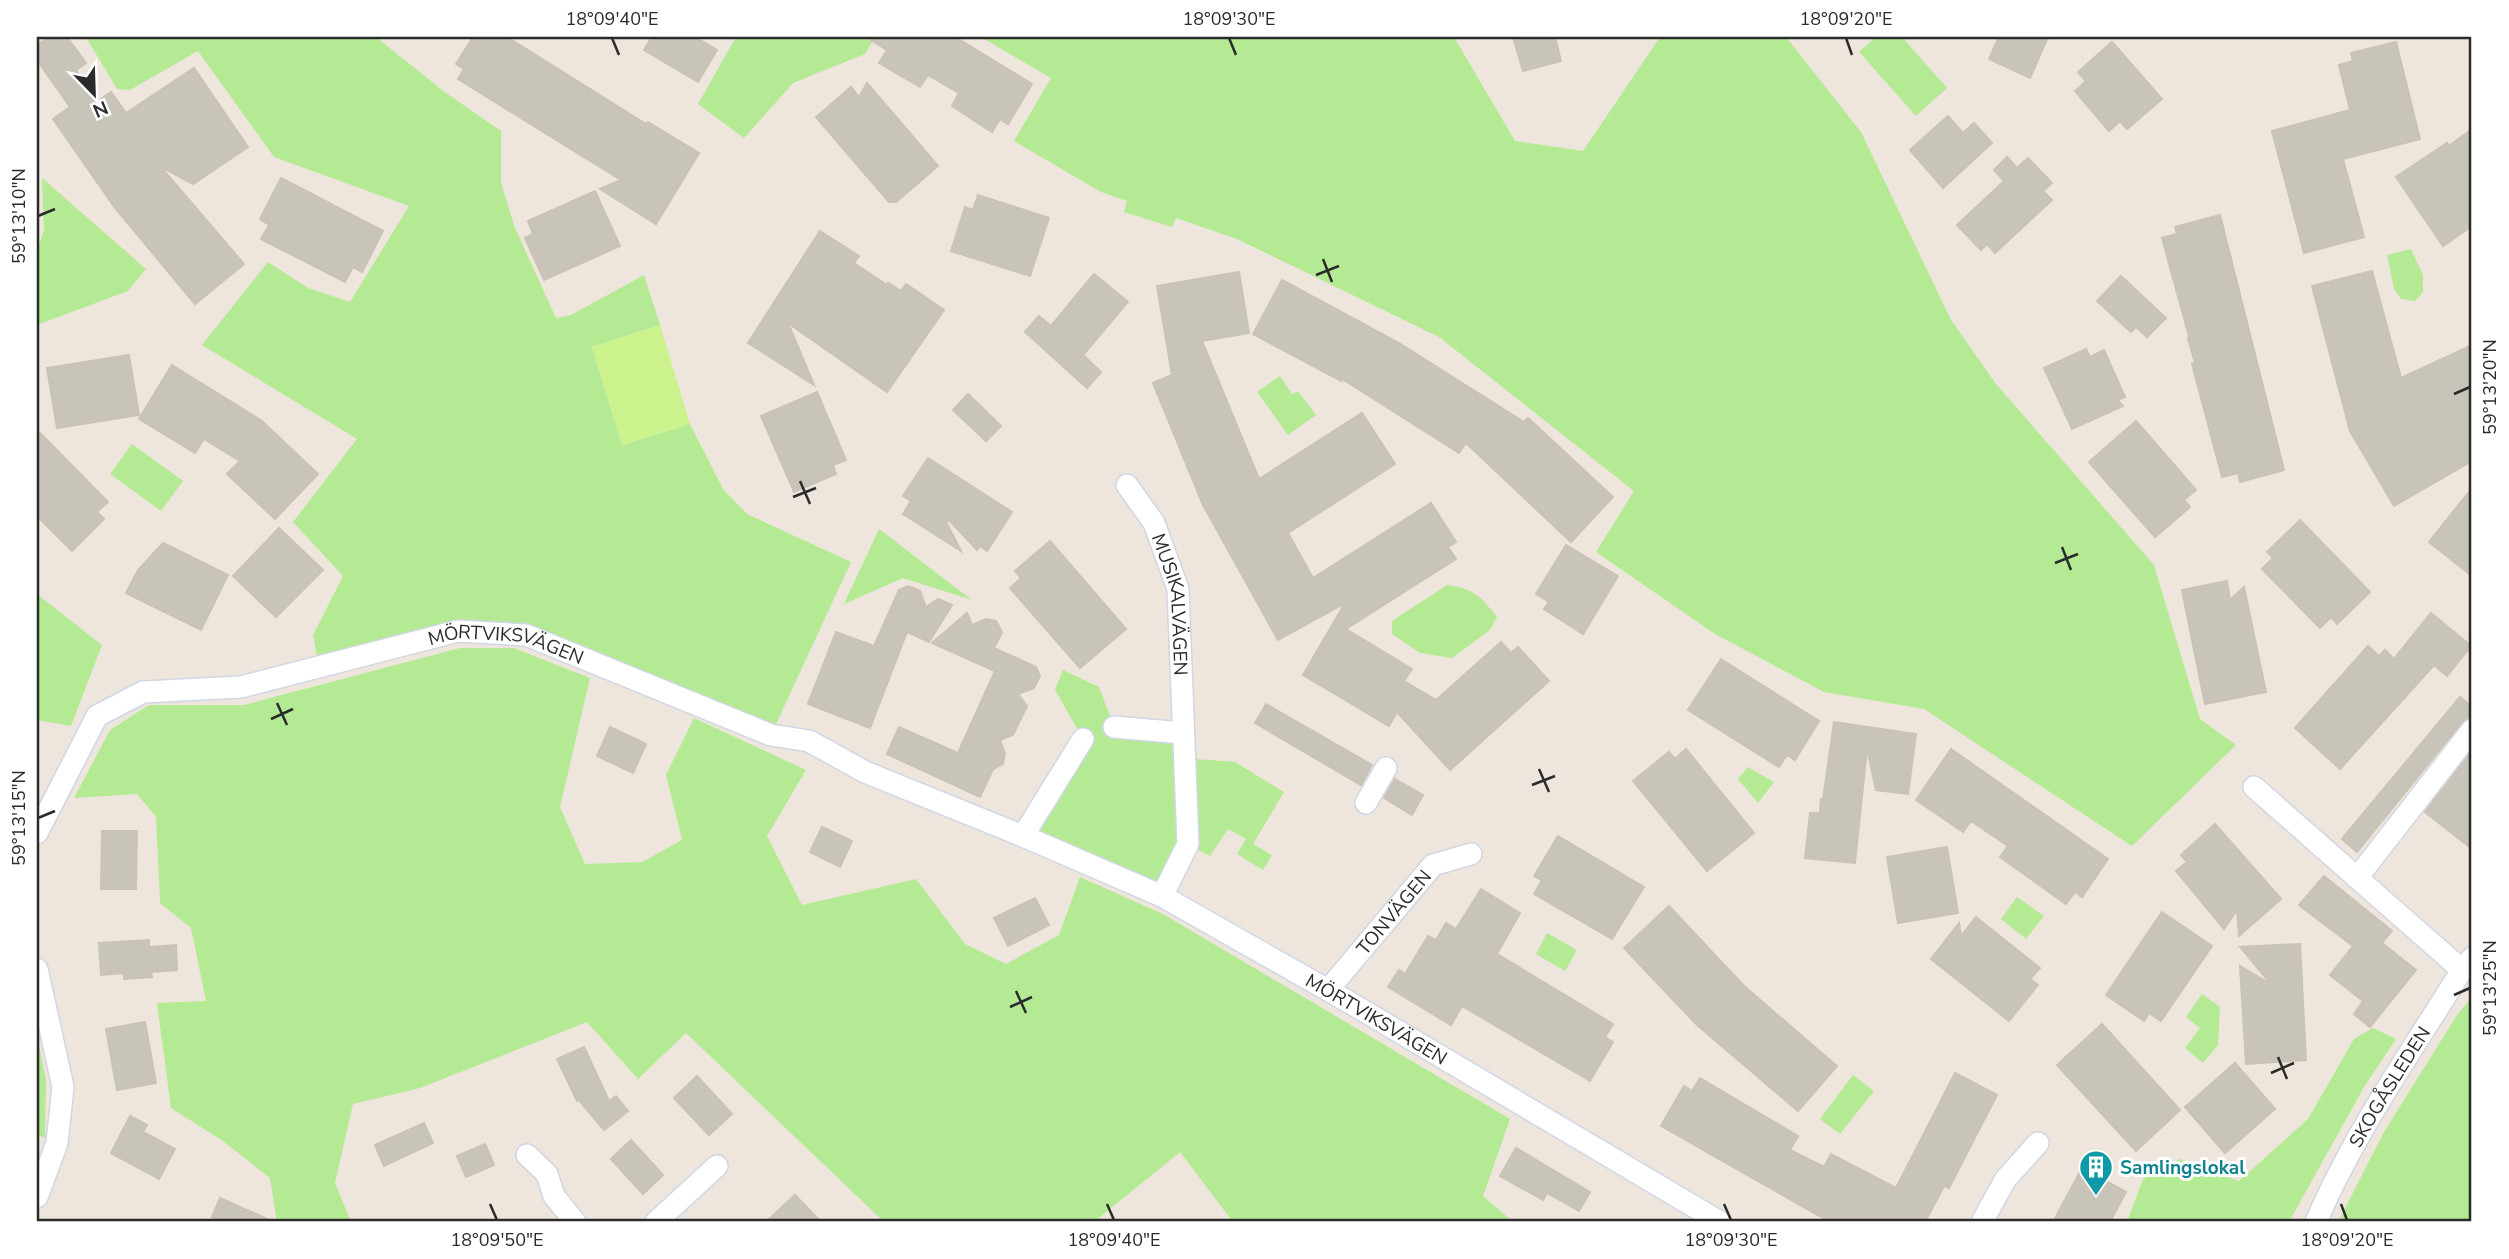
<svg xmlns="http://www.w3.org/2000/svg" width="2509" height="1259" font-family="'Nunito Sans',sans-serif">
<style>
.green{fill:#b4ea93}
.pitch{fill:#ccf28e}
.building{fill:#c9c4ba;stroke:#cac2b5;stroke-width:2}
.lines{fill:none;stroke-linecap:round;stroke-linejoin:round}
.street-casing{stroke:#d1d6e5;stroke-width:24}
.street{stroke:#fff;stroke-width:21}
.ticks{fill:none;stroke:#2b2b2b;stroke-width:2.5}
.labels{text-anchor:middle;stroke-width:6;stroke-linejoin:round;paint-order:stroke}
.street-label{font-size:19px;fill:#2b2b2b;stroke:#fff}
.culture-label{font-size:19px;font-weight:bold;fill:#0d838f;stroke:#fff;text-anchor:start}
.neatline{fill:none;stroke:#2b2b2b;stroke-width:2.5}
.ticks-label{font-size:18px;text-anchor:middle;fill:#2b2b2b}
</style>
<rect width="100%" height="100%" fill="#eee6dc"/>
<g class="green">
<path d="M86 37H376L446 93 501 131V183L515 228 556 318 571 315 644 275 660 325 592 347 622 445 690 424 723 489 747 514 851 562 771 735 526 635 458 631 319 667 313 635 343 576 293 522 357 439 202 345 268 262 308 288 350 302 409 206 274 157 198 51 130 90 117 89Z"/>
<path d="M736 37H875L865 54 793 83 744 138 698 104Z"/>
<path d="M981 37H1454L1515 141 1583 151 1660 37H1786L1861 132 1951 320 1996 384 2154 565 2200 719 2236 745 2132 846 1924 709 1824 692 1715 634 1596 552 1634 491 1439 337 1237 239 1176 218 1172 227 1124 212 1127 201 1101 192 1014 141 1051 78Z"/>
<path d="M1876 37H1902L1947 88 1916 116 1859 52Z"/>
<path d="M42 178 146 269 128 291 37 325V250L44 231Z"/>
<path d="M2411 249 2423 275V292L2415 301 2401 299 2394 289 2387 255Z"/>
<path d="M1280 376 1292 394 1298 391 1316 415 1288 435 1257 392Z"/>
<path d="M132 444 183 481 161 511 110 474Z"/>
<path d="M879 529 972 600 903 578 844 604Z"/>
<path d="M1447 585C1472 587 1482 598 1497 617L1490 630 1452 658 1420 653 1392 634V621Z"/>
<path d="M37 594 102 645 71 726 37 720Z"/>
<path d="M460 648H514L590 678 560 807 585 864 642 862 682 840 666 775 694 718 806 770 767 836 802 905 916 879 965 944 1006 964 1059 935 1080 877 1163 914 1510 1119 1483 1196 1513 1222H1233L1180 1152 1094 1222H884L686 1033 638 1079 587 1022 420 1088 353 1104 335 1183 351 1222H277L270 1178 223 1141 171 1108 157 1003 206 1001 191 928 160 903 156 817 137 794 74 798 110 730 149 705H244Z"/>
<path d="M1063 670 1099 687 1114 727 1183 733 1184 758 1235 762 1284 792 1253 844 1272 855 1263 870 1237 854 1246 839 1228 829 1210 856 1189 845 1162 896 1023 836 1083 739 1055 690Z"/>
<path d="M1748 767 1774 782 1758 803 1738 779Z"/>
<path d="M2017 897 2044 916 2026 939 2001 919Z"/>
<path d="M1547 933 1577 950 1565 971 1536 954Z"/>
<path d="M2202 994 2220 1007 2218 1045 2203 1063 2185 1048 2200 1028 2186 1017Z"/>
<path d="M2472 997V1222H2338L2384 1132 2457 1015Z"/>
<path d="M2373 1028 2396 1039 2364 1087 2289 1222H2134L2128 1219 2143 1179 2179 1159 2239 1181 2308 1119 2354 1039Z"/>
<path d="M37 1036 46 1080 45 1138 37 1135Z"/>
<path d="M1853 1075 1874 1091 1840 1134 1820 1119Z"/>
</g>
<path class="pitch" d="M660 325 690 424 622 445 592 347Z"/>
<g class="building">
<path d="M48 37H67L86 63 76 70 97 102 111 92 126 113 194 68 248 147 193 184 160 166 244 264 195 304 115 208 53 119 70 107 37 60V45Z"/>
<path d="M473 37H507L646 124 648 122 699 153 656 224 600 189 621 180 458 79 464 69 456 64Z"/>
<path d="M652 37H695L717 50 698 82 644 50Z"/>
<path d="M866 37H955L1032 84 1008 124 1000 119 992 132 952 106 959 93 928 75 920 87 879 63 887 50Z"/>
<path d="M1513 37H1555L1561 61 1523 71Z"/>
<path d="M1999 37H2048L2030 78 1989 59Z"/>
<path d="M2112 42 2162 99 2127 129 2120 121 2109 131 2075 91 2086 81 2078 72Z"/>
<path d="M2396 42 2420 139 2343 159 2364 237 2304 253 2272 131 2350 110 2339 65 2353 61 2351 53Z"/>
<path d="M867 83 938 166 896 202H889L816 117 851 87 859 97Z"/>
<path d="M1948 116 1963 133 1974 123 1992 143 1943 188 1910 150Z"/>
<path d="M2472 129V226L2443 246 2396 177 2447 143 2449 146Z"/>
<path d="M2007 157 2017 168 2028 158 2052 183 2043 191 2052 200 1995 253 1987 244 1981 250 1957 225 2004 181 1994 170Z"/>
<path d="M281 178 383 231 362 272 353 267 345 282 261 239 269 225 260 219Z"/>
<path d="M595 191 620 246 544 280 525 238 533 234 528 221Z"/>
<path d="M978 195 1049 218 1030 276 951 251 965 207 973 210Z"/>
<path d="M2220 215 2284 470 2240 482 2238 473 2222 477 2192 364 2195 363 2188 339 2190 340 2162 238 2177 234 2175 227Z"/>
<path d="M820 231 859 256 854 263 887 285 888 283 901 291 906 284 944 310 887 392 788 323 814 385 748 343Z"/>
<path d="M2372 271 2401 378 2472 345V461L2394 506 2350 431 2312 286Z"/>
<path d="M1239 272 1249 333 1202 341 1259 479 1362 413 1395 464 1288 533 1313 578 1431 503 1456 542 1448 547 1456 559 1346 629 1412 669 1404 681 1436 700 1501 642 1511 653 1518 647 1549 681 1450 770 1397 712 1389 726 1303 675 1345 603 1278 640 1203 505 1153 383 1172 375 1157 286Z"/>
<path d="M1094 274 1128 302 1083 355 1101 372 1087 388 1025 332 1039 316 1051 326Z"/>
<path d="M2121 276 2166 318 2147 337 2136 327 2131 332 2097 301Z"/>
<path d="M1282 280 1399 343 1524 422 1528 418 1613 497 1571 542 1466 443 1459 453 1339 377 1341 381 1253 334Z"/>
<path d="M2086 349 2090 357 2104 350 2125 397 2117 400 2123 406 2072 429 2044 368Z"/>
<path d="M129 355 139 415 57 428 47 368Z"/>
<path d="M172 365 262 421 318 474 275 519 227 474 240 461 204 439 195 453 139 419Z"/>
<path d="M817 392 846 460 833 465 836 474 794 492 761 416Z"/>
<path d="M968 394 1001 426 986 441 953 410Z"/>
<path d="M2136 421 2196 490 2184 500 2190 507 2155 537 2089 462Z"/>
<path d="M37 430 108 502 97 512 104 519 72 551 37 516Z"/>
<path d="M928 458 1012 512 987 551 980 546 977 550 949 520 946 522 961 551 903 514 911 501 903 496Z"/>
<path d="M2472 488V576L2429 542Z"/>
<path d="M2300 520 2370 592 2337 624 2331 617 2320 628 2262 569 2273 558 2267 552Z"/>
<path d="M279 528 323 570 276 617 233 576Z"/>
<path d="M1050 541 1126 629 1080 668 1010 588 1021 578 1015 571Z"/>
<path d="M163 543 228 575 201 630 126 593 138 570Z"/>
<path d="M1566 545 1618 576 1583 634 1544 609 1549 602 1536 594Z"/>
<path d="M2227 581 2230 600 2244 587 2266 692 2205 704 2182 590Z"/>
<path d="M908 586 920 591 926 607 938 599 952 605 929 642 907 632 870 728 808 704 836 632 874 646 899 590Z"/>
<path d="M967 613 972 625 986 619 996 621 1002 632 994 648 1036 667 1040 676 1034 688 1018 694 1027 706 1013 735 1000 740 1005 754 1003 764 993 769 980 797 887 754 899 727 958 753 995 671 932 643Z"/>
<path d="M2431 613 2471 646 2447 676 2434 665 2340 769 2295 728 2368 646 2379 656 2385 650 2394 659Z"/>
<path d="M1721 659 1819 721 1795 760 1787 755 1779 767 1688 710Z"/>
<path d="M2460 697 2472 707V717L2462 722 2357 852 2342 839Z"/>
<path d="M1266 704 1372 765 1361 785 1255 723Z"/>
<path d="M1834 722 1916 734 1908 794 1876 790 1867 749 1855 863 1805 858 1810 813H1820L1821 799H1823Z"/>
<path d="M610 727 646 744 633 773 597 756Z"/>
<path d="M1686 749 1754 833 1707 871 1633 781 1669 752 1675 759Z"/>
<path d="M1951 749 2108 859 2082 897 2075 892 2066 904 2000 857 2008 846 1971 821 1963 832 1916 800Z"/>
<path d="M2472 751V849L2425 812Z"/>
<path d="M1395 779 1423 795 1412 815 1384 798Z"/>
<path d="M2215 824 2281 899 2239 936 2237 910 2224 929 2176 871 2187 862 2181 855Z"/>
<path d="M822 827 852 841 840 867 810 852Z"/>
<path d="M102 831H137L136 889H101Z"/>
<path d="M1558 836 1644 887 1612 939 1534 894 1542 880 1534 876Z"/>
<path d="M1947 847 1958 913 1898 923 1887 857Z"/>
<path d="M2324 876 2392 931 2382 943 2416 970 2370 1027 2354 1014 2363 1001 2330 975 2353 946 2299 905Z"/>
<path d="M1481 889 1520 913 1497 954 1613 1024 1605 1037 1613 1042 1590 1081 1462 1006 1451 1025 1388 987 1399 970 1405 974 1428 936 1436 940 1446 923 1456 929Z"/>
<path d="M1035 898 1049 925 1008 946 994 918Z"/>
<path d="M1669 906 1744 986 1837 1066 1798 1111 1697 1025 1624 948Z"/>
<path d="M2162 912 2212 946 2161 1021 2149 1013 2144 1021 2106 995Z"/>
<path d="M1976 917 2040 968 2030 979 2038 985 2009 1021 1931 959 1959 923 1961 936Z"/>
<path d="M149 940V947L176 945 177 970 151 972 152 977 124 979V973L101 975 99 943Z"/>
<path d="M2300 944 2306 1060 2246 1064 2240 966 2271 984 2240 947Z"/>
<path d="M145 1022 156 1083 117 1090 106 1029Z"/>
<path d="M2102 1024 2180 1110 2136 1151 2057 1065Z"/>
<path d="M584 1047 609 1101 616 1096 628 1111 604 1130 579 1100 577 1101 557 1059Z"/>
<path d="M2235 1063 2275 1109 2225 1153 2185 1107Z"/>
<path d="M1955 1073 1997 1095 1949 1188 1944 1186 1925 1222H1830L1661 1126 1684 1086 1692 1091 1700 1078 1798 1136 1790 1150 1824 1167 1831 1154 1896 1188Z"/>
<path d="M697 1076 732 1114 709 1135 674 1098Z"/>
<path d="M130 1116 147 1125 143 1132 175 1149 159 1179 111 1153Z"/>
<path d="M424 1123 433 1143 384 1166 375 1145Z"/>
<path d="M631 1140 663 1175 643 1194 611 1159Z"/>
<path d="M485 1144 494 1165 466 1177 457 1156Z"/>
<path d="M1516 1148 1590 1192 1579 1211 1547 1193 1543 1200 1500 1176Z"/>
<path d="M2082 1168 2126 1192 2110 1222H2053Z"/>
<path d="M795 1195 821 1222H766Z"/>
<path d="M220 1198 274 1222H223L212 1217Z"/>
</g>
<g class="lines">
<g class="street-casing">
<g id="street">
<path id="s1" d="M1127 485 1154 523 1178 589 1188 844 1162 896"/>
<path d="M1114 727 1183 733"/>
<path d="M2254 787 2462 970"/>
<path d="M1366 803 1386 768"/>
<path id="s2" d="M37 833 97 716 143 692 241 687 458 631 526 635 771 735 809 741 865 772 1023 836 1162 896 1347 1001 1720 1222"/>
<path d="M1023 836 1083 739"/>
<path d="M2357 878 2472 730"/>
<path d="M37 969 63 1087 57 1143 37 1197"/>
<path id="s3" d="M1328 990 1433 865 1471 854"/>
<path d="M527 1155 547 1174 554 1196 575 1222"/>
<path d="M656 1222 717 1166"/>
<path d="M1982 1222 2005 1180 2038 1143"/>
<path id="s4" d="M2316 1222C2354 1133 2411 1052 2462 970L2472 958"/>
</g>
</g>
<use href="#street" class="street"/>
</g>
<path class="ticks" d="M612 38 619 55M1229 38 1236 55M1846 38 1852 55M38 216 55 209M1323 259 1332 282M1316 275 1339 266M2454 394 2470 387M800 481 810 504M793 497 816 488M2062 547 2071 570M2055 563 2078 554M277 703 287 725M271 719 293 709M1539 769 1549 792M1532 785 1555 776M38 818 55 811M1016 991 1026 1013M2454 995 2470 988M1010 1007 1032 997M2278 1057 2287 1079M2271 1073 2294 1063M490 1204 497 1220M1107 1204 1114 1220M1724 1204 1731 1220M2341 1204 2347 1220"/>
<defs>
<g id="building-pin" transform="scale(1.75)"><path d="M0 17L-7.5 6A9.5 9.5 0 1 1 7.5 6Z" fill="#0f9aa8" stroke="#fff"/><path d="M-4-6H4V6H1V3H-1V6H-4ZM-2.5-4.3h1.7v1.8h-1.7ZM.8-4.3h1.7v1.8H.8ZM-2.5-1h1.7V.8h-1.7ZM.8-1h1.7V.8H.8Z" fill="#fff"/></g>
</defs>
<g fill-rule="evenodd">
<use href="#building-pin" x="2096" y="1167"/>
</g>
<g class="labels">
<g class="street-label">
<text dy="7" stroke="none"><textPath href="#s1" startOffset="131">MUSIKALVÄGEN</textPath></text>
<text dy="7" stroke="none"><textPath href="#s2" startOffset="555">MÖRTVIKSVÄGEN</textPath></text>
<text dy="7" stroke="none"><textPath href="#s3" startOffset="102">TONVÄGEN</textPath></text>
<text dy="7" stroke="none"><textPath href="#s2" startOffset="1510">MÖRTVIKSVÄGEN</textPath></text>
<text dy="7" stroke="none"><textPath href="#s4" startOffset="154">SKOGÅSLEDEN</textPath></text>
</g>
<g class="culture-label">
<text x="2120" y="1174">Samlingslokal</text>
</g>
</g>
<rect width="2509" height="1259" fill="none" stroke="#ffffff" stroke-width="77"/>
<g transform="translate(94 94) rotate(157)" stroke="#ffffff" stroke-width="5" paint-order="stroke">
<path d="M0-5L12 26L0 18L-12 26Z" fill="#2b2b2b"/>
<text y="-10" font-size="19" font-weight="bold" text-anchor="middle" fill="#2b2b2b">N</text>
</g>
<rect x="38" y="38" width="2432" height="1182" class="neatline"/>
<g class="ticks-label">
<text x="612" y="25">18°09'40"E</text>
<text x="1229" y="25">18°09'30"E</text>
<text x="1846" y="25">18°09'20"E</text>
<text transform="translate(19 216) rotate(-90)" y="6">59°13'10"N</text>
<text transform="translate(2490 387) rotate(-90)" y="6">59°13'20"N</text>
<text transform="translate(19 818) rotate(-90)" y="6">59°13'15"N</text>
<text transform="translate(2490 988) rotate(-90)" y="6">59°13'25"N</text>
<text x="497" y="1246">18°09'50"E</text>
<text x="1114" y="1246">18°09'40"E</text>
<text x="1731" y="1246">18°09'30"E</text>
<text x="2347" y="1246">18°09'20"E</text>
</g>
</svg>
